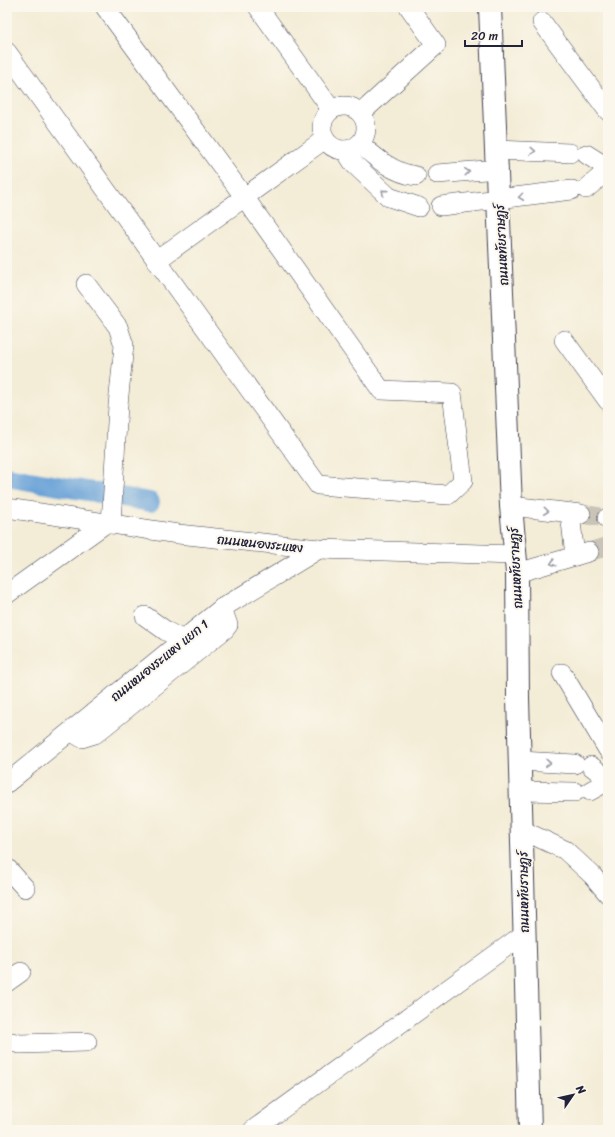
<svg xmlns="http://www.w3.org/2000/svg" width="615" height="1137" font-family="Sriracha,'Playpen Sans Thai',sans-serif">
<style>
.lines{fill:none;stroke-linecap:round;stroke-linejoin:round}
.canal{stroke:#68a1d7;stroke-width:20}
.minor-tunnel{stroke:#c9c4b7;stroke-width:19;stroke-dasharray:19 10;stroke-linecap:butt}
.minor-casing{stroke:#414052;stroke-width:20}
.major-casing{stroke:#414052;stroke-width:24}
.minor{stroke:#fff;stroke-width:19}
.major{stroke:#fff;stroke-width:22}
.oneway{stroke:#9c9ca7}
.labels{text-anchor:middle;stroke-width:4;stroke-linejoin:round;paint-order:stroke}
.street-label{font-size:13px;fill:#22223b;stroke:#fbf7ec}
</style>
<rect width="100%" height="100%" fill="#fbf7ec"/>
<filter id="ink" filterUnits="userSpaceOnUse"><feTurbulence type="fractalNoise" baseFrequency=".025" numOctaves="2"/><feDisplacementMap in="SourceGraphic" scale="8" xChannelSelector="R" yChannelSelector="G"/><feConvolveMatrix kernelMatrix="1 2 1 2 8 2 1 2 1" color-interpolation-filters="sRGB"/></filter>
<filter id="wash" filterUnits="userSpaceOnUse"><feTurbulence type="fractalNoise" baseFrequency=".012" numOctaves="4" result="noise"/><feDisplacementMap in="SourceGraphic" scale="16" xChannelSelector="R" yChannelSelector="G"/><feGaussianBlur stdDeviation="0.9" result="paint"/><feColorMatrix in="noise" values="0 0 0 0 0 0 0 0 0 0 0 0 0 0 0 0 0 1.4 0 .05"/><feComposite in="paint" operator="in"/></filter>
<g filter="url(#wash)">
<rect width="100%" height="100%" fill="#f3ecd6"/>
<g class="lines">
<path class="canal" d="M7 477 150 502"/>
</g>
</g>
<g filter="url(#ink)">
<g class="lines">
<g class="minor-tunnel">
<path d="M581 514 607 518"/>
<path d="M589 552 608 546"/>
</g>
<g class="minor-casing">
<g id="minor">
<path d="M258 7 331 109"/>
<path d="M542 22 608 111"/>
<path d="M7 52 318 485 448 495 463 481 452 393 381 390 245 198 105 7"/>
<circle cx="344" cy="128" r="22"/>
<path d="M361 113 436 45 409 7"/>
<path d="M360 144C376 158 393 173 416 176"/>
<path d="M345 150 354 164 389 197 419 207"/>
<path d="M496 150 570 153"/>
<path d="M586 154 608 168"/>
<path d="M437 174 498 169"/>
<path d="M586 189 608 170"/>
<path d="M441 206 572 190"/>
<path d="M156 261 325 139"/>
<path d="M86 284 118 327 124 345 118 405 111 524"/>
<path d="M564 340 608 401"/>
<path d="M511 506 581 514"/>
<path d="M7 508 178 534 319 549 515 555"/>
<path d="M570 513 575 556"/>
<path d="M607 518 608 519"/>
<path d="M517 573 589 552"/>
<path d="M7 594 106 523"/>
<path d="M145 616 166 631 183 640"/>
<path d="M562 673 608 750"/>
<path d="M72 732 82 738 95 734 225 629 228 625 222 608"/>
<path d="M520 761 575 764"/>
<path d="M591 766 608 779"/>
<path d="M7 783 222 608 319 549"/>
<path d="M520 791 575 792"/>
<path d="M590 791 608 781"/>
<path d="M522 830 565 850 592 875 608 894"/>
<path d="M7 868 25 888"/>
<path d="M7 982 21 972"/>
<path d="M7 1041 20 1044 87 1042"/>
<path d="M253 1130 524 934"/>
</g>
</g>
<g class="major-casing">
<path id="major" d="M490 7 511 506 517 573 518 698 530 1130"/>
</g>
<use href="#minor" class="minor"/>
<use href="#major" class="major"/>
</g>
<defs><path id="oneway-chevron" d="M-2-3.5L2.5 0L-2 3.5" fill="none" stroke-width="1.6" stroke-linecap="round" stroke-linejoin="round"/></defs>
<g class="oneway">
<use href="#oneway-chevron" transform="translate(533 151) rotate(3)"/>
<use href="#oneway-chevron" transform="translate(467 172) rotate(-5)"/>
<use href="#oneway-chevron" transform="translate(384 192) rotate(-140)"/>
<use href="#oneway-chevron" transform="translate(521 197) rotate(173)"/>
<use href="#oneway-chevron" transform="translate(546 511) rotate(6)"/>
<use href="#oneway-chevron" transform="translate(553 563) rotate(163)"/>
<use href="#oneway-chevron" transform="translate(548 763) rotate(3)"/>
</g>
</g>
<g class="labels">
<g class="street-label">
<text transform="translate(501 245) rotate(-93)" y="5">ถนนหทัยราษฎร์</text>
<text transform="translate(260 543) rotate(6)" y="5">ถนนหนองระแหง</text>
<text transform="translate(515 568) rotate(-93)" y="5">ถนนหทัยราษฎร์</text>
<text transform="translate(159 660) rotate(-39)" y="5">ถนนหนองระแหง แยก 1</text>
<text transform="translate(523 892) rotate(-91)" y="5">ถนนหทัยราษฎร์</text>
</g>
</g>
<rect width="615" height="1137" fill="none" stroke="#fbf7ec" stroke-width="24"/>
<g transform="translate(573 1095) rotate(56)" stroke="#fbf7ec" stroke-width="3" paint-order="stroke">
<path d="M0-3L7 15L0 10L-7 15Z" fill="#22223b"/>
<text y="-6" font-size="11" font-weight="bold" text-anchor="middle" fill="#22223b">N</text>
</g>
<path d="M465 40v6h57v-6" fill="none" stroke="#22223b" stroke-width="2"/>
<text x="471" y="40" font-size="12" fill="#22223b" stroke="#fbf7ec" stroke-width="3" paint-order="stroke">20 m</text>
</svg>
